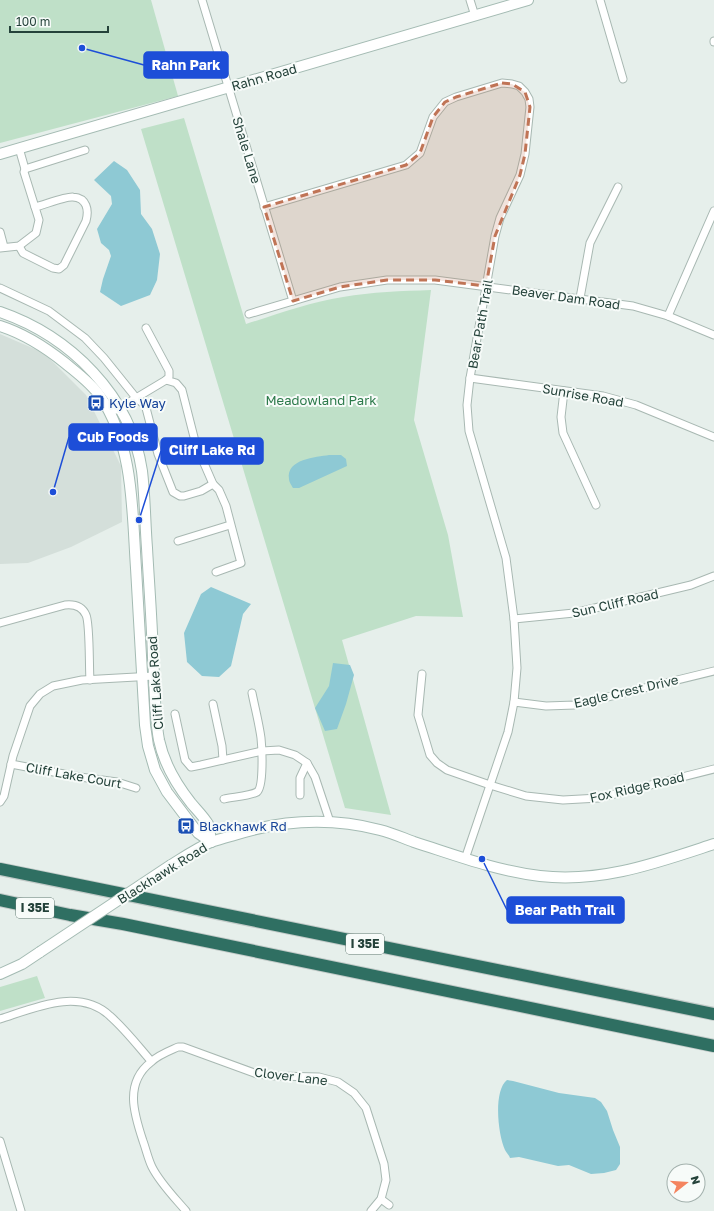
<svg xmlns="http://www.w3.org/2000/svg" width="714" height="1211" font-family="'Golos Text',sans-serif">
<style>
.built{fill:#d4dfda}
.green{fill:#bfe0c8}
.water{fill:#8ec9d4}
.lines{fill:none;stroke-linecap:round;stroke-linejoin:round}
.street-casing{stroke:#a8b8b2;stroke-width:9}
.secondary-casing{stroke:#a4bbb3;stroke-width:12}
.highway-casing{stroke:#c2cac8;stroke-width:14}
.street{stroke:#fff;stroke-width:7}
.secondary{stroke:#fff;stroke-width:10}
.highway{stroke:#2f6f62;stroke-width:12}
.secondary-bridge-casing{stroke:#a4bbb3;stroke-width:12;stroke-linecap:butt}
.secondary-bridge{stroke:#fff;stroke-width:10}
.marked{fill:#c07456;fill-opacity:0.2;stroke:#c07456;stroke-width:3;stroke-dasharray:8 5;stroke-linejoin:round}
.labels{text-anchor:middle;stroke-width:4;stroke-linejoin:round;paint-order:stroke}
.shield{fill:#f7fbf9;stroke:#637a73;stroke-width:1}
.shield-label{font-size:12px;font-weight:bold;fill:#24423a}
.street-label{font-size:13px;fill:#24423a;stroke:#f7fbf9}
.park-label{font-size:13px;fill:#2d7a4b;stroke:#f7fbf9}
.transit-label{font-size:13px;fill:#164399;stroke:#f7fbf9;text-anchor:start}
.leader{fill:none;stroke:#1d4ed8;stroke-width:1.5}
.callout-dot{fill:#1d4ed8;stroke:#f7fbf9;stroke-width:1.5}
.callout{fill:#1d4ed8;stroke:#1d4ed8;stroke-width:1.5}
.callout-label{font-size:14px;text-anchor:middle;font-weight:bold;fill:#fff}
</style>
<rect width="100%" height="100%" fill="#e6efeb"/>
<path class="built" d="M0 334 44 353 86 395 121 466 122 522 71 547 28 563 0 564Z"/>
<g class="green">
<path d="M0 0H151L178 96 0 143Z"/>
<path d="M184 118 246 324C278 314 310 302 343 297 372 292 402 291 431 290L414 420 448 535 463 617 416 616 342 640 391 815 345 808 141 129Z"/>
<path d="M37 976 45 998 0 1011V987Z"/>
</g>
<g class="water">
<path d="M114 161 127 170 140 190 141 214 152 229 160 254 157 280 150 295 121 306 100 292 103 279 111 256 109 250 101 243 97 229 112 204 111 196 94 180Z"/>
<path d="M329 455H341L346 459 347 466 299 488H293C292 486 289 482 289 479 286 459 316 457 329 455Z"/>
<path d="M211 587 251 604 243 614 231 666 219 677 202 676 187 662 184 633 201 594Z"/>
<path d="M333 663 350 665 354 675 346 704 337 729 325 731 315 708 329 686Z"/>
<path d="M507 1080 513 1081 559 1093 595 1098 601 1102 607 1111 613 1130 620 1147V1164L616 1170 604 1173 591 1174 569 1165 558 1166 519 1157 510 1158C509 1155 506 1152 505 1150 498 1135 493 1091 507 1080Z"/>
</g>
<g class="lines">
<g class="street-casing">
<g id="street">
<path d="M202 0 293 301"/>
<path d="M470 0 475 16"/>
<path d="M600 0 623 79"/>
<path d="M714 41V42"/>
<path d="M25 169 85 150"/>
<path d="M264 207 406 165 420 153 433 117 445 102 456 97 502 83 512 84 519 86 525 92 529 99 530 107 525 154 520 175 500 218 495 236 470 378 467 405 469 431 506 558 514 619 517 668 514 702 508 732 465 859"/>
<path d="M0 232 4 247"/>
<path d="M19 246 23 253 53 268 59 269 64 265 86 221C89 210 87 198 73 197 66 196 44 205 35 207"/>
<path d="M0 248 19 246 36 233 39 220 24 172 25 169 19 148"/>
<path d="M0 288 49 311 85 338 104 358 137 399 144 404 146 408 158 454 173 492 180 496H184L201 491 213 484"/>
<path d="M580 298 590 243 618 187"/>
<path d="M249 314 340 287 387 280H435L633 306 668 316 714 335"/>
<path d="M668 316 714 211"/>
<path d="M146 328 169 371V377L166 380"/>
<path d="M470 378 603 396 636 405 714 437"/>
<path d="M564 391 561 417 563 433 596 505"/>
<path d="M116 410 166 380 176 383 182 390 196 445 213 484 219 490 226 506 241 563 216 572"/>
<path d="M178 541 230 525"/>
<path d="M514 619 574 613 691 585 714 576"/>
<path d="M0 623 65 605C74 604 82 606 86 615 90 623 89 668 90 680"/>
<path d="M422 674 418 715 430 755 437 763 447 770 490 785 526 796 563 800 599 798 714 769"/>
<path d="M514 702 546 706 575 705 714 671"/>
<path d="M213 704 222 746 223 760"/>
<path d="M175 714 185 760 191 767 201 765 262 751 279 750 295 755 307 763 315 777 330 822"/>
<path d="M11 764 80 777 117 782 136 788"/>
<path d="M300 795V778L307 763"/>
<path d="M224 799C232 797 250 796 257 792 264 787 262 747 261 738 259 723 255 708 252 693"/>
<path d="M0 802 4 796 13 756 30 706 40 694 53 686 82 680 154 676"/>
<path d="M0 1019C34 1008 79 987 110 1016 125 1029 138 1046 151 1061"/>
<path d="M0 1141 21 1211"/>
<path d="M381 1199 389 1205"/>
<path d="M186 1211C174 1197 160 1183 152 1167 148 1159 146 1149 143 1141 134 1114 124 1083 151 1062 158 1055 169 1051 178 1047H183L257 1074 276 1076 319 1077 338 1082 354 1093 366 1108 384 1164 386 1180 381 1199 371 1211"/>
</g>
</g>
<g class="secondary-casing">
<g id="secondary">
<path d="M0 154 528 0"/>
<path d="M0 312C70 336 131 396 142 471 145 496 145 522 147 548 149 584 152 621 153 658 155 685 154 713 159 740 164 764 176 784 191 803 196 809 204 817 208 824 210 829 210 837 211 842"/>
<path d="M0 326C25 334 45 347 65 363 77 373 91 383 100 396 134 446 132 510 136 568 139 621 142 673 145 725L148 746 155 770 167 792 198 833 211 842"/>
<path d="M171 865C184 857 197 848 211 842 217 840 224 838 231 836 280 820 330 817 380 830 392 833 403 838 414 842 455 855 497 871 540 876 602 883 656 863 714 844"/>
<path d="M0 974 22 964 40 952"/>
</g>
</g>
<g class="highway-casing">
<g id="highway">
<path d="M0 869 714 1014"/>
<path d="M0 900 70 915 123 924 714 1046"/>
</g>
</g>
<use href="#street" class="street"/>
<use href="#secondary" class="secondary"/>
<use href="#highway" class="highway"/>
<g class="secondary-bridge-casing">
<path id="secondary-bridge" d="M40 952 171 865"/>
</g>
<use href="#secondary-bridge" class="secondary-bridge"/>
</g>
<path class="marked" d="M502 83 512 84 525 92 530 107 525 154 520 175 495 236 486 286 435 280H387L340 287 293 301 264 207 406 165 420 153 433 117 445 102 456 97Z"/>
<defs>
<g id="bus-square" transform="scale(0.9)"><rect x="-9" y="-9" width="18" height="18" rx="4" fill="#1a4fb4" stroke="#f7fbf9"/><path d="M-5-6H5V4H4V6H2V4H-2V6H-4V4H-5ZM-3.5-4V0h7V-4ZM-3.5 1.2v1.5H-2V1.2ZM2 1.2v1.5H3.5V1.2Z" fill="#fff"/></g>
</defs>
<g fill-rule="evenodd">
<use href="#bus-square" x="96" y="403"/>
<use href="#bus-square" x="186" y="826"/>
</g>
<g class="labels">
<g class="shield">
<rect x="16" y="898" width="38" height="20" rx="3"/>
<rect x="346" y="934" width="38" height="20" rx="3"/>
</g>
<g class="shield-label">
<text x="35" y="912">I 35E</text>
<text x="365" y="948">I 35E</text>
</g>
<g class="street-label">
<text transform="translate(264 77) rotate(-16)" y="5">Rahn Road</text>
<text transform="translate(247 150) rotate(73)" y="5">Shale Lane</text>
<text transform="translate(566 297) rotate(8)" y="5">Beaver Dam Road</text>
<text transform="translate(480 324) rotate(-80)" y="5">Bear Path Trail</text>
<text transform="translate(583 395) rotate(10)" y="5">Sunrise Road</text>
<text transform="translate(615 603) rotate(-13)" y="5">Sun Cliff Road</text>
<text transform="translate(155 683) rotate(-94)" y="5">Cliff Lake Road</text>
<text transform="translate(626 691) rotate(-13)" y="5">Eagle Crest Drive</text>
<text transform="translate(74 775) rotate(10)" y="5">Cliff Lake Court</text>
<text transform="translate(637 787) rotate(-13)" y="5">Fox Ridge Road</text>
<text transform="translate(162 873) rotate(-32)" y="5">Blackhawk Road</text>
<text transform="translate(291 1076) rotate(7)" y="5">Clover Lane</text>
</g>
<g class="park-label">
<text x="321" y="405">Meadowland Park</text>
</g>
<g class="transit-label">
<text x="109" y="408">Kyle Way</text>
<text x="199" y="831">Blackhawk Rd</text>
</g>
</g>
<path class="leader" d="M82 48L144 65M53 492L69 437M139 520L161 451M482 859L507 910"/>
<g class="callout-dot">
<circle cx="82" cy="48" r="4"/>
<circle cx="53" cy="492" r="4"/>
<circle cx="139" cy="520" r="4"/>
<circle cx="482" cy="859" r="4"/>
</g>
<g class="callout">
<rect x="144" y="52" width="84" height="26" rx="4"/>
<rect x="69" y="424" width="88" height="26" rx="4"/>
<rect x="161" y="438" width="102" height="26" rx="4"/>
<rect x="507" y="897" width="117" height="26" rx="4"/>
</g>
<g class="callout-label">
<text x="186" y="70">Rahn Park</text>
<text x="113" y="442">Cub Foods</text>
<text x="212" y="455">Cliff Lake Rd</text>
<text x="565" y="915">Bear Path Trail</text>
</g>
<g transform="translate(686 1183) rotate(73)"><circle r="19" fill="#f7fbf9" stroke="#a3b1ad"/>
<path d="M0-3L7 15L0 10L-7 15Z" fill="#f4845f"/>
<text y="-6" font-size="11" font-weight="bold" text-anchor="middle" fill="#24423a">N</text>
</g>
<path d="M10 26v6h98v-6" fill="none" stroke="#24423a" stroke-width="2"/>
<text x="16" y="26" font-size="12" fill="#24423a" stroke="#f7fbf9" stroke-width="3" paint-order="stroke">100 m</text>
</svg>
